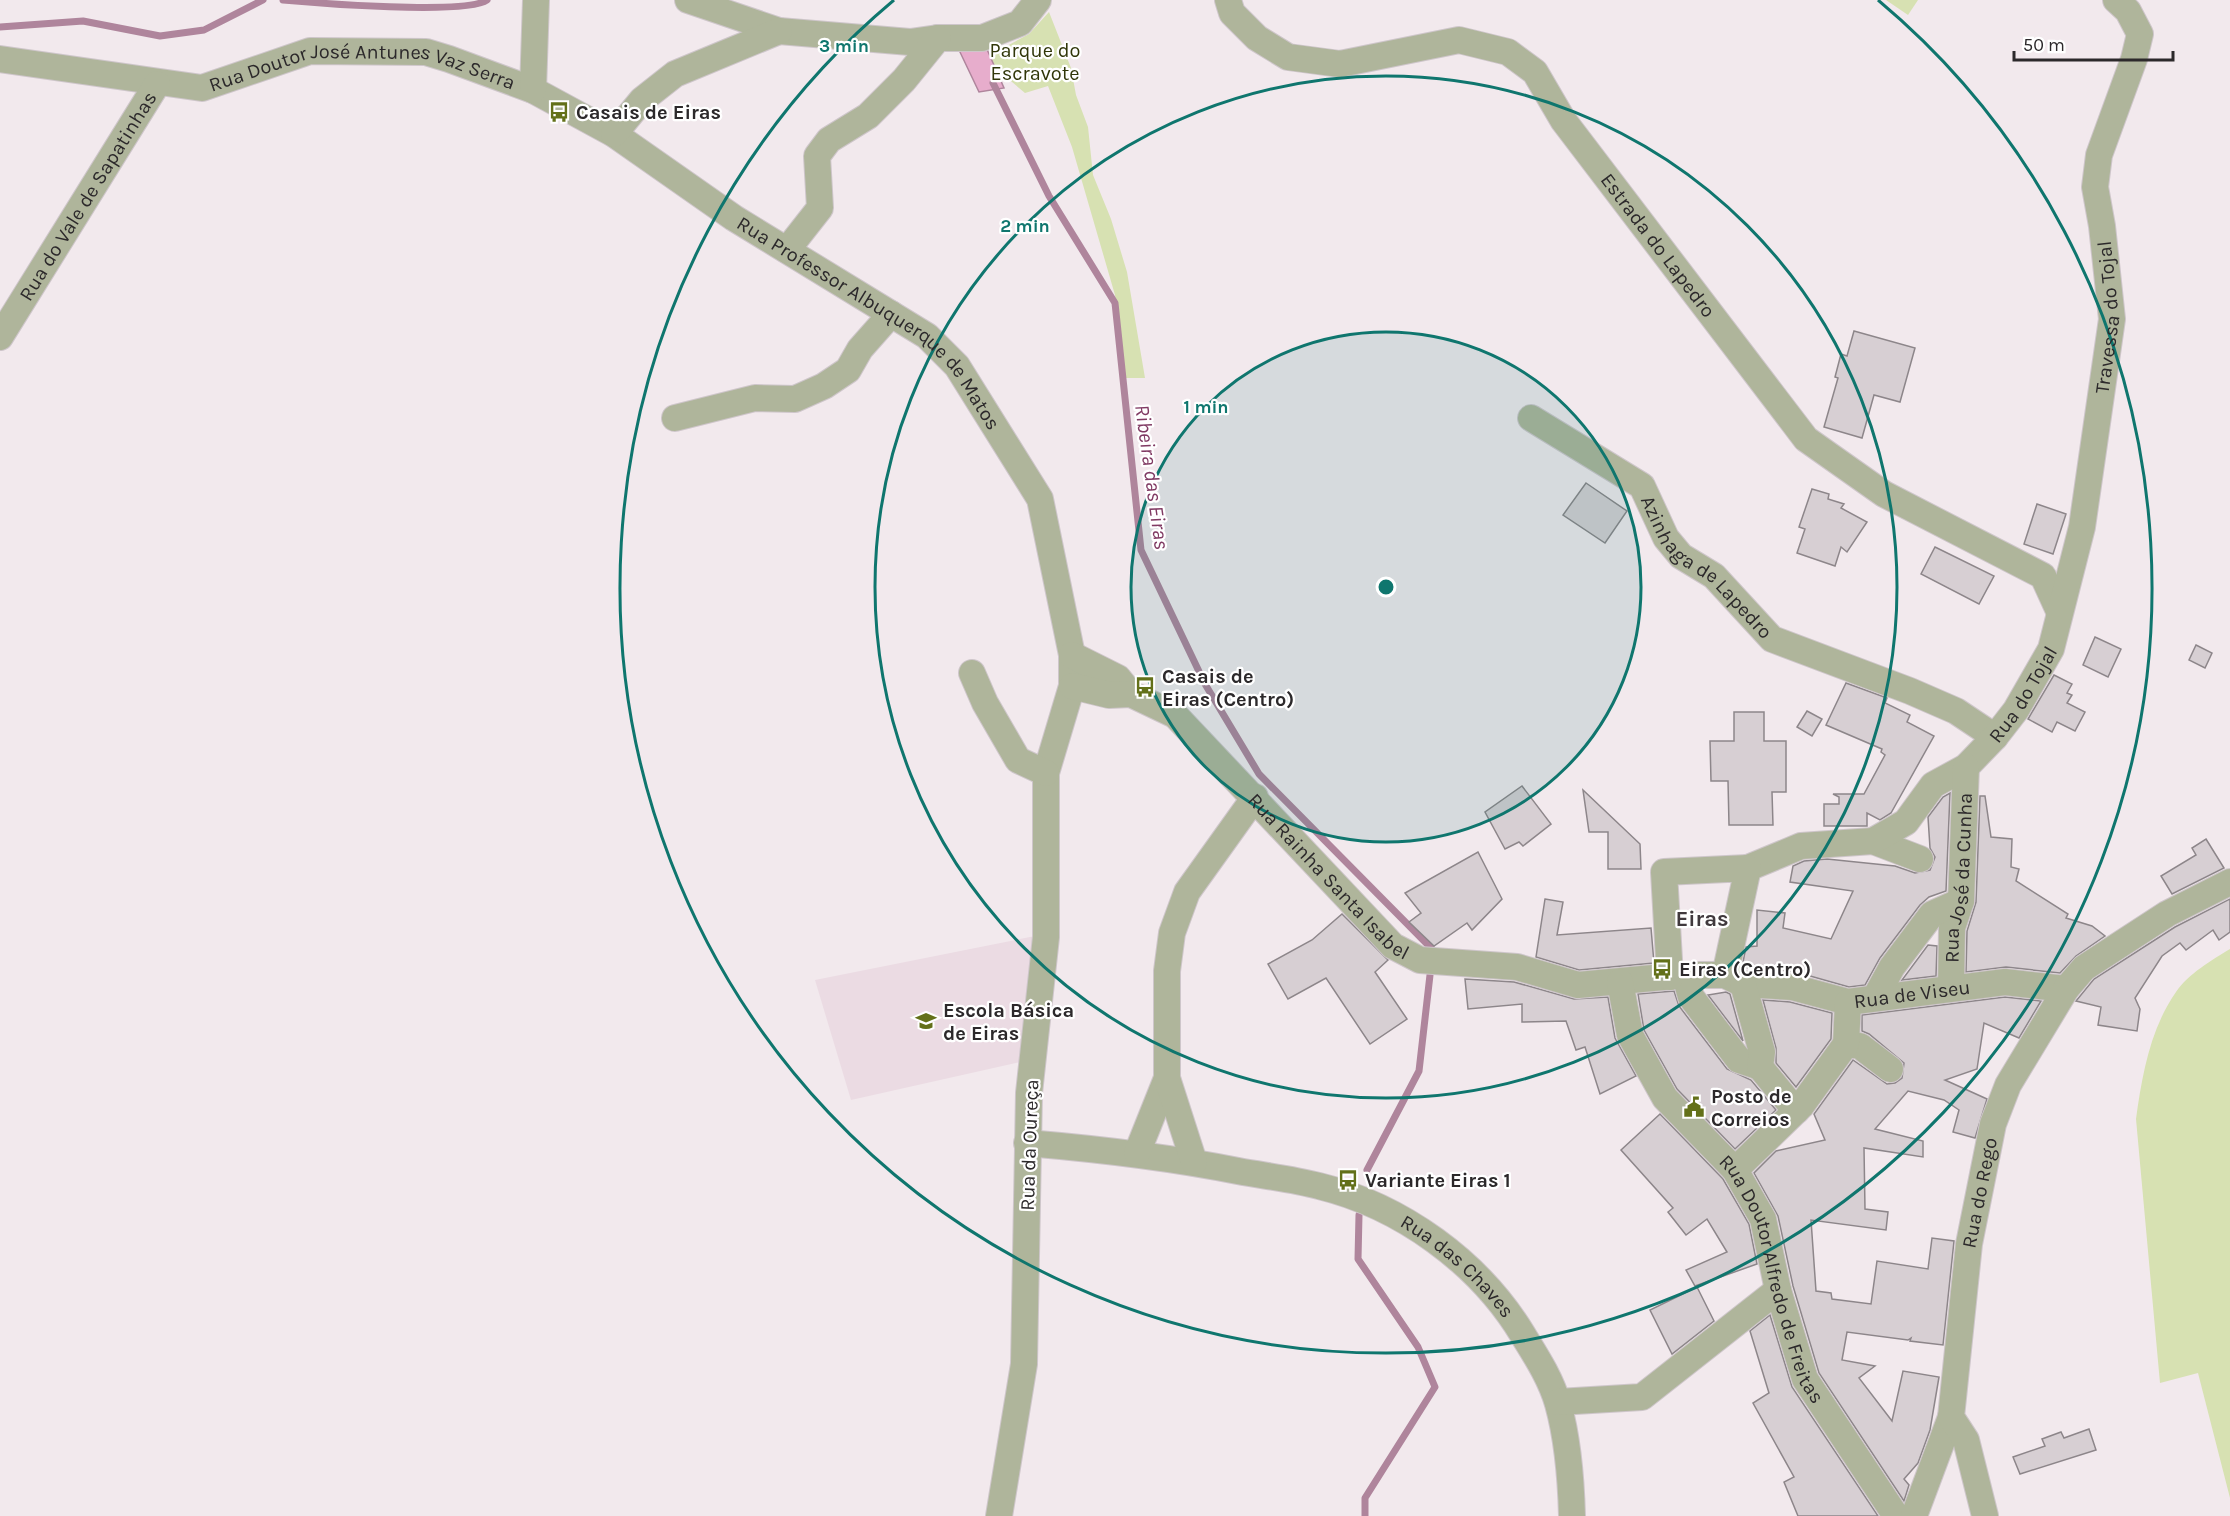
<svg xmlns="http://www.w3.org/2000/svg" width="2230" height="1516" font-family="Karla,sans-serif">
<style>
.built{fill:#ebdbe3}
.green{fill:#d7e1b2}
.water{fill:#e7adcc;stroke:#af859c;stroke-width:1.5}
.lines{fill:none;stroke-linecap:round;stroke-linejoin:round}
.stream{stroke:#af859c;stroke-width:7}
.building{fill:#d7cfd3;stroke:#8d868a;stroke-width:1.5}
.minor-casing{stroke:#cec6ca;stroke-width:28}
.minor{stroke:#afb59b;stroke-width:26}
.ring{fill:none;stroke:#0f766e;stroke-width:3}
.labels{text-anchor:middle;stroke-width:4.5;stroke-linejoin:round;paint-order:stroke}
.park-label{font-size:20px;fill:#303608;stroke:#fff}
.street-label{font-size:20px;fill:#2c292b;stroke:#fff}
.poi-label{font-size:20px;font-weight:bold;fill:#2c292b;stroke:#fff;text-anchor:start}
.water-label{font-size:21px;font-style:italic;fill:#803a63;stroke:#fff}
.quarter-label{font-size:22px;font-weight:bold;fill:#40393d;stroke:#fff}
.centre{fill:#0f766e;stroke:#fff;stroke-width:3}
.ring-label{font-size:18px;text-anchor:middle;font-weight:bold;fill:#0f766e;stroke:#fff;stroke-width:4.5;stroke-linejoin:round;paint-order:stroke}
</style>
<rect width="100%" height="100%" fill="#f2e9ed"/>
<path class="built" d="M1035 936 1020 1062 851 1100 815 980Z"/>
<g class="green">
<path d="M1886 0H1918L1908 15Z"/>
<path d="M1049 12 1071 68 1076 95 1088 127 1093 175 1111 219 1127 272 1145 378H1125L1115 295 1072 147 1048 86 1025 93 987 61 992 54 1029 34Z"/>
<path d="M2230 949V1498L2198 1373 2160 1383 2136 1119C2142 1076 2150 1029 2176 992 2188 974 2212 960 2230 949Z"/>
</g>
<path class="water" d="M986 47 1004 88 979 92 959 50Z"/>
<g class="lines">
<g class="stream">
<path d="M283 0C315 3 467 15 487 0"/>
<path d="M0 27 83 21 160 36 204 30 263 0"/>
<path d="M993 83 1049 196 1115 303 1141 550 1205 684 1259 774 1432 949"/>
<path d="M1367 1170 1419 1071 1430 975"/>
<path d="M1359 1215 1358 1259 1418 1347 1435 1387 1365 1498V1516"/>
</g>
</g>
<g class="building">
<path d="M1854 331 1915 348 1900 402 1874 395 1862 438 1824 427 1838 378 1835 377 1841 354 1847 356Z"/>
<path d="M1586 483 1627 511 1605 543 1563 515Z"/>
<path d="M1812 489 1829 494 1828 499 1844 504 1841 508 1867 522 1847 552 1841 547 1835 566 1797 553 1805 529 1799 527Z"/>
<path d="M2037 504 2066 514 2053 554 2024 544Z"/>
<path d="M1935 547 1994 576 1979 604 1921 574Z"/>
<path d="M2095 637 2121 649 2108 677 2083 665Z"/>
<path d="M2196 645 2212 653 2205 668 2189 660Z"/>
<path d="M2054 675 2072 684 2067 693 2072 695 2067 703 2085 712 2075 731 2057 722 2052 732 2028 719Z"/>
<path d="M1846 683 1887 698 1885 703 1910 715 1907 722 1934 736 1891 813 1880 820 1867 813V826H1824V804H1839V797L1833 794H1864L1885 755 1881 752 1882 749 1826 725Z"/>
<path d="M1807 711 1822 719 1812 736 1797 727Z"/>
<path d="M1734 712H1764V741H1786V792H1772L1773 825H1729L1728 781H1711L1710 741H1734Z"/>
<path d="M1522 786 1551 824 1523 846 1519 842 1505 849 1485 812Z"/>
<path d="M1583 790 1640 844 1641 869H1608V832H1589Z"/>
<path d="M1950 793 1946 891 1929 897 1920 905 1880 958 1865 985 1849 987 1796 972 1742 967 1746 947 1757 946V910L1785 913 1783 928 1831 939 1853 891 1790 882 1793 866 1804 861 1827 859 1895 866 1915 873 1930 870 1935 857 1930 848 1928 817 1943 797Z"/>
<path d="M1980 796H1985L1991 837 2012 839 2011 867 2019 869 2016 881 2068 914 2066 918 2092 926 2105 936 2076 956 2060 973 2006 967 1966 972 1967 931 1976 902Z"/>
<path d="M2206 839 2224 868 2172 894 2161 876 2196 855 2192 848Z"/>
<path d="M1478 852 1502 899 1472 930 1467 923 1434 946 1409 922 1421 913 1405 893Z"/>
<path d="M1545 899 1563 902 1557 935 1651 928 1654 963 1579 970 1536 957Z"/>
<path d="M2230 899V932L2219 940 2213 930 2186 950 2180 943 2162 956 2135 998 2140 1009 2137 1031 2098 1025 2101 1007 2076 1001 2094 979 2175 927Z"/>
<path d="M1342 914 1388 960 1375 972 1407 1019 1370 1044 1326 978 1288 999 1268 964 1312 940Z"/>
<path d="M1928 945 1937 946 1936 976 1902 980Z"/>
<path d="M1465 979 1514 982 1574 999 1608 997 1615 1038 1636 1076 1600 1094 1585 1047 1576 1050 1566 1021 1522 1022V1004L1468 1009Z"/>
<path d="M1674 991 1679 1006 1727 1069 1751 1080 1776 1110 1735 1149 1677 1089 1644 1030 1638 994Z"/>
<path d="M1726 992 1730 994 1743 1041 1708 995Z"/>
<path d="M2005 997 2041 1001 2019 1038 1984 1023 1977 1069 1945 1080 1987 1099 1975 1138 1953 1132 1959 1110 1944 1100 1908 1091 1875 1129 1923 1141V1157L1864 1148 1865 1209 1888 1212 1886 1230 1811 1220 1816 1291 1831 1293 1832 1299 1871 1304 1877 1261 1928 1269 1932 1238 1954 1241 1943 1345 1910 1341 1911 1338 1908 1340 1847 1332 1842 1360 1875 1366 1859 1378 1892 1421 1903 1371 1939 1377 1930 1430 1918 1463 1904 1479 1909 1485 1904 1501 1819 1373 1793 1286 1778 1216 1754 1173 1776 1151 1825 1140 1814 1114 1853 1060 1887 1084 1895 1083 1902 1078 1904 1063 1869 1034 1862 1031V1015Z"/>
<path d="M1763 1000 1790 1002 1832 1013 1831 1039 1796 1087 1776 1063V1048Z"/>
<path d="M1660 1114 1723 1179 1749 1224 1757 1264 1695 1286 1686 1270 1727 1252 1707 1219 1686 1235 1668 1212 1673 1208 1621 1150Z"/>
<path d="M1697 1287 1714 1321 1672 1354 1650 1310Z"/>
<path d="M1770 1315 1792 1387 1878 1516H1798L1784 1482 1794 1477 1753 1403 1769 1393 1750 1331Z"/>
<path d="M2089 1429 2096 1450 2020 1474 2013 1457 2045 1446 2042 1439 2061 1432 2064 1438Z"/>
</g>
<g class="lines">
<g class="minor-casing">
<g id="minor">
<path d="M688 0 779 31 910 42 938 38H982L1020 23 1038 0"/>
<path id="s1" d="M1228 0 1232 13 1257 38 1288 57 1340 64 1459 40 1508 52 1535 72 1563 120 1806 439 1884 494 2043 576 2059 611"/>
<path id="s2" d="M0 59 202 88 310 51 426 52 449 59 533 90 614 134 734 218 927 336 957 366 1040 499 1072 655V686L1046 773V937L1029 1093 1024 1364 999 1516"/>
<path d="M533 90 536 0"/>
<path d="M614 134 642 100 675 74 779 31"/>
<path d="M787 250 820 208 817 156 829 140 868 116 904 80 938 38"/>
<path id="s3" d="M0 337 157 84"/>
<path d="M675 418 755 398 795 399 824 386 848 370 860 349 891 314"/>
<path id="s4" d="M1531 418 1642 486 1666 538 1681 556 1714 576 1772 639 1910 691 1956 711 1995 737"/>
<path d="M1072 655 1118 678 1131 694"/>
<path d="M972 673 985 703 1018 760 1046 773"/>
<path id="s5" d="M1072 686 1109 695 1131 694 1175 715 1393 946 1420 960 1517 967 1578 985 1685 975H1725L1743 984 1792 987 1848 1002 2005 982 2066 989"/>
<path d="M1873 841 1920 859"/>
<path id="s6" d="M1748 868 1801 846 1873 841 1906 822 1933 785 1966 767 1995 737 2016 710 2051 649 2082 527 2112 319 2102 226 2095 187 2099 155 2134 59 2140 34 2128 11 2116 0"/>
<path d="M1685 975 1691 997 1739 1060 1760 1067"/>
<path d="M1670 977 1664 872 1748 868 1725 975"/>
<path id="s7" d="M1620 982 1630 1035 1665 1098 1735 1170 1763 1219 1778 1290 1805 1379 1896 1516"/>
<path d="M1743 984 1762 1052 1760 1067 1796 1111"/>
<path id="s8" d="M1951 988 1952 928 1961 901 1966 767"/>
<path d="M1875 998 1892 967 1932 914 1961 901"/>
<path d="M1846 1044 1860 1046 1890 1069"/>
<path id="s9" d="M1027 1143C1098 1149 1168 1157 1238 1171 1265 1176 1293 1179 1319 1186 1401 1206 1479 1262 1523 1335 1536 1356 1551 1379 1558 1404 1568 1440 1571 1478 1572 1516"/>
<path d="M1137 1153 1167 1078"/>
<path d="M1194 1162 1167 1078V971L1172 933 1187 892 1255 797"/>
<path d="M1735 1170 1801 1106 1846 1044 1848 1002"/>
<path d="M1558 1402 1642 1397 1778 1290"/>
<path d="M1914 1516 1951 1417"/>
<path id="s10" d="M1985 1516 1966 1440 1951 1417 1969 1244 1993 1124 2008 1085 2066 989 2084 968 2167 914 2230 882"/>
</g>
</g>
<use href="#minor" class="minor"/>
</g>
<circle cx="1386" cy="587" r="255" fill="#0f766e" fill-opacity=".12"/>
<g class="ring">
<circle cx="1386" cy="587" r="255"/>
<circle cx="1386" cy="587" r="511"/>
<path d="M1878 0A766 766 0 1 1 894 0"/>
</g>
<defs>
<g id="bus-bare" transform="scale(1.62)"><path d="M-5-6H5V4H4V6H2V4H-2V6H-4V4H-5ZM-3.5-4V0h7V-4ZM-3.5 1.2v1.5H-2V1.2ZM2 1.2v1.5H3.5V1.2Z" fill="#637019" stroke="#fff" stroke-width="2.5" paint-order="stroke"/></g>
<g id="school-bare" transform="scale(1.62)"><path d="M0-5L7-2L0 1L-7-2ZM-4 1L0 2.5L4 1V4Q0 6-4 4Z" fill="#637019" stroke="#fff" stroke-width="2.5" paint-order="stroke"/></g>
<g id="civic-bare" transform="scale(1.62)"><path d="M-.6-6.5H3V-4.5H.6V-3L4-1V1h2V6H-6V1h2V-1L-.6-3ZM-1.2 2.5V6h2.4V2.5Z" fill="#637019" stroke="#fff" stroke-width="2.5" paint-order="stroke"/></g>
</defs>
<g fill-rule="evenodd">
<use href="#bus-bare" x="559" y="112"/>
<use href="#bus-bare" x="1145" y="687"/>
<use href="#bus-bare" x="1662" y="969"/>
<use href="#school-bare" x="926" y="1021"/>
<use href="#civic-bare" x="1694" y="1107"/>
<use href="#bus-bare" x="1348" y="1180"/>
</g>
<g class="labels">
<g class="park-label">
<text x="1035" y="57">Parque do<tspan x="1035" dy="23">Escravote</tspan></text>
</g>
<g class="street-label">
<text dy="7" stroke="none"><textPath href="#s2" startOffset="370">Rua Doutor José Antunes Vaz Serra</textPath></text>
<text dy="7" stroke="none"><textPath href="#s3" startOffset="166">Rua do Vale de Sapatinhas</textPath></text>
<text dy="7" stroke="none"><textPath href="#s1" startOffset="556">Estrada do Lapedro</textPath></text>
<text dy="7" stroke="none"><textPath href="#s6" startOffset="735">Travessa do Tojal</textPath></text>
<text dy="7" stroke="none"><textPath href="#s2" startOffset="960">Rua Professor Albuquerque de Matos</textPath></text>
<text dy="7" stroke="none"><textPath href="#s4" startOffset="236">Azinhaga de Lapedro</textPath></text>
<text dy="7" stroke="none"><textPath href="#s6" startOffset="344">Rua do Tojal</textPath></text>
<text dy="7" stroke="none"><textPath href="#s5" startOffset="332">Rua Rainha Santa Isabel</textPath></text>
<text dy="7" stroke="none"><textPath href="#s8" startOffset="111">Rua José da Cunha</textPath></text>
<text dy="7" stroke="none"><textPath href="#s5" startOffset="957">Rua de Viseu</textPath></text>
<text transform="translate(1029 1145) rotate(-88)" y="7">Rua da Oureça</text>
<text dy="7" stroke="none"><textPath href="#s10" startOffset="332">Rua do Rego</textPath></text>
<text dy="7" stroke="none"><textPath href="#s9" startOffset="458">Rua das Chaves</textPath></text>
<text dy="7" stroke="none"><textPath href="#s7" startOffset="342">Rua Doutor Alfredo de Freitas</textPath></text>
</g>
<g class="poi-label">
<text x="576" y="119">Casais de Eiras</text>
<text x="1162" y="683">Casais de<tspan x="1162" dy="23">Eiras (Centro)</tspan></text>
<text x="1679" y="976">Eiras (Centro)</text>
<text x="943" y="1017">Escola Básica<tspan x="943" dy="23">de Eiras</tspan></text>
<text x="1711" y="1103">Posto de<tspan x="1711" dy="23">Correios</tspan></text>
<text x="1365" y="1187">Variante Eiras 1</text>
</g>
<g class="water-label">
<text transform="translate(1152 477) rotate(82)" y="7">Ribeira das Eiras</text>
</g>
<g class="quarter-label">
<text x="1702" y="926">Eiras</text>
</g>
</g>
<circle cx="1386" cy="587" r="9" class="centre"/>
<g class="ring-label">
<text x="844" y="52">3 min</text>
<text x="1025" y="232">2 min</text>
<text x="1206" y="413">1 min</text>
</g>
<path d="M2014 51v9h159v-9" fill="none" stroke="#2c292b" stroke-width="3"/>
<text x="2023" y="51" font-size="18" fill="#2c292b" stroke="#ffffff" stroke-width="4.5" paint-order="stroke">50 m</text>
</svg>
